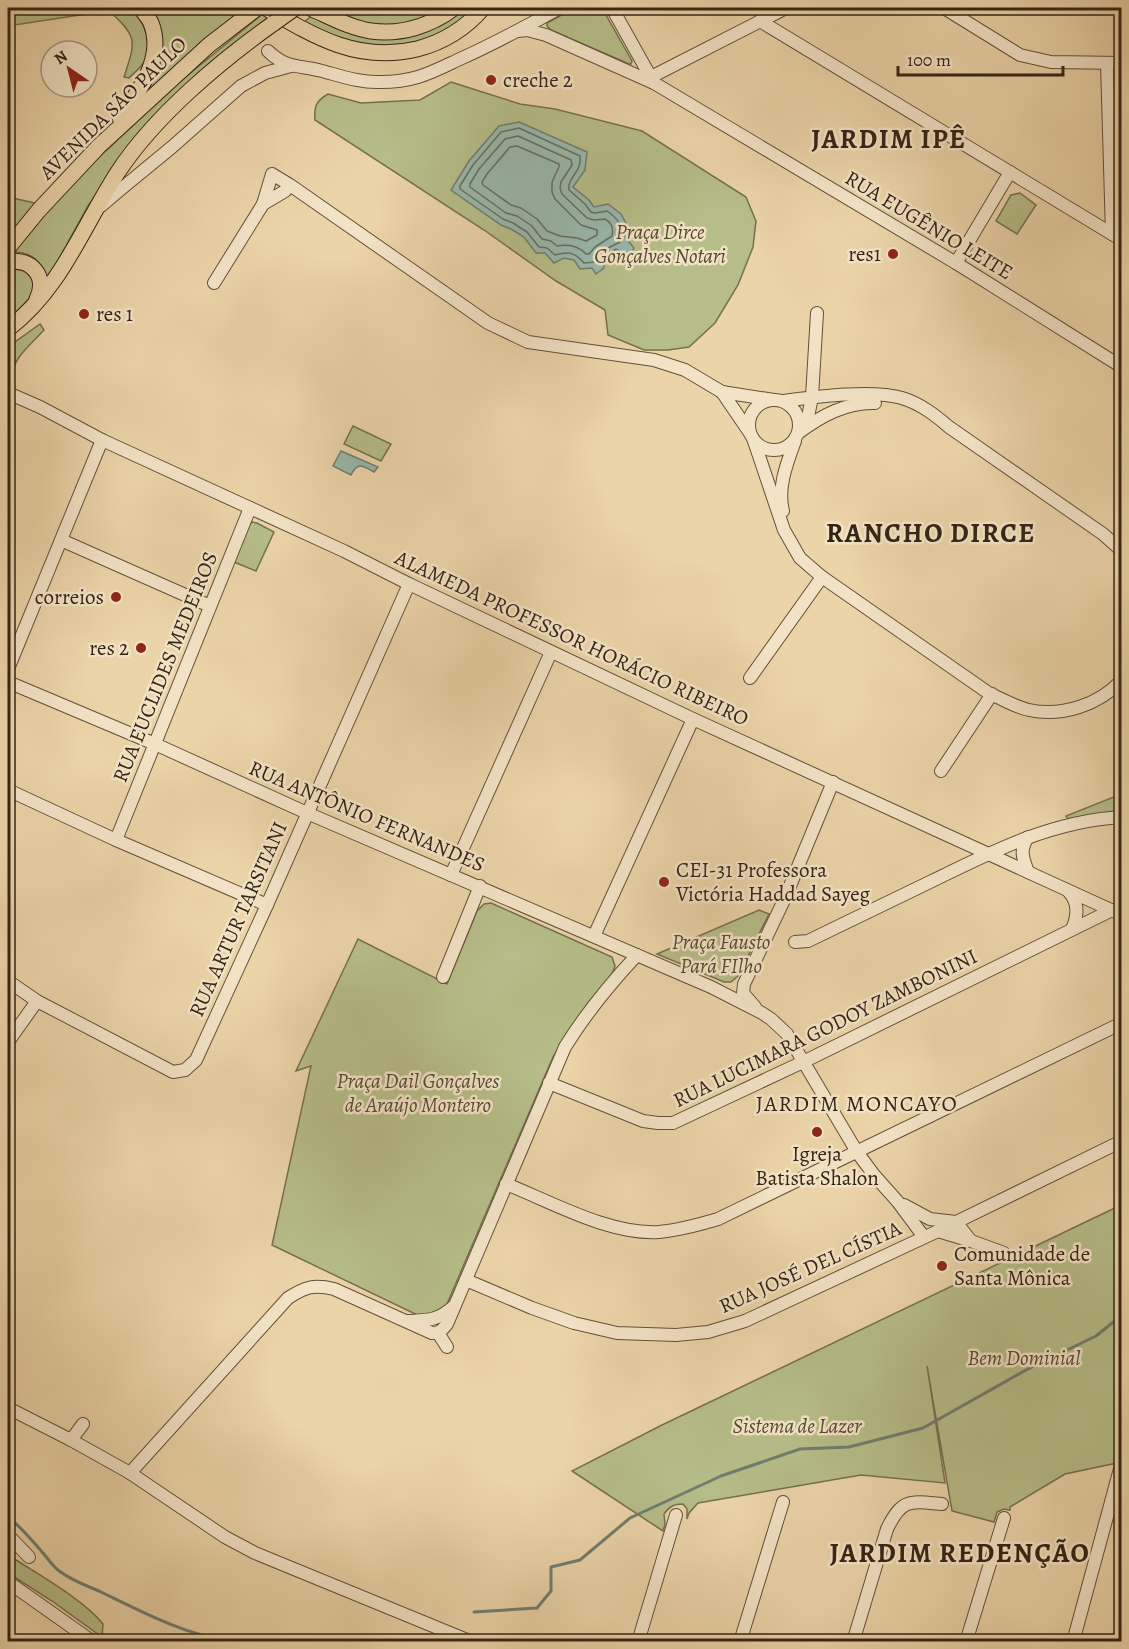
<svg xmlns="http://www.w3.org/2000/svg" width="1129" height="1649" font-family="Alegreya,serif">
<style>
.green{fill:#b6bd88;stroke:#75704e;stroke-width:1.5}
.water{fill:#98b8ac;stroke:#707d70;stroke-width:1.5}
.lines{fill:none;stroke-linecap:round;stroke-linejoin:round}
.shore{stroke:#666e60;stroke-width:1.5}
.stream{stroke:#707d70;stroke-width:3}
.minor-casing{stroke:#62503a;stroke-width:14}
.major-casing{stroke:#342415;stroke-width:17}
.minor{stroke:#f2e3c6;stroke-width:12}
.major{stroke:#ebd4a8;stroke-width:15}
.major-bridge-casing{stroke:#342415;stroke-width:17;stroke-linecap:butt}
.major-bridge{stroke:#ebd4a8;stroke-width:15}
.poi-dot{fill:#8f2418;stroke:#f2e3c6;stroke-width:2}
.labels{text-anchor:middle;stroke-width:5;stroke-linejoin:round;paint-order:stroke}
.poi-label{font-size:21px;fill:#342415;stroke:#f2e3c6;text-anchor:start}
.street-label{font-size:21px;fill:#342415;stroke:#f2e3c6}
.park-label{font-size:21px;font-style:italic;fill:#544a32;stroke:#f2e3c6}
.neighbourhood-label{font-size:22px;letter-spacing:1.5px;fill:#342415;stroke:#f2e3c6}
.district-label{font-size:27px;font-weight:bold;letter-spacing:1.5px;fill:#342415;stroke:#f2e3c6}
</style>
<rect width="100%" height="100%" fill="#ebd4a8"/>
<filter id="stains"><feTurbulence type="fractalNoise" baseFrequency=".00333" numOctaves="4"/><feColorMatrix values="0 0 0 0 .2 0 0 0 0 .09 0 0 0 0 .02 0 0 0 .5 -.17"/></filter>
<radialGradient id="worn" r=".72"><stop offset=".6" stop-color="#630" stop-opacity="0"/><stop offset="1" stop-color="#630" stop-opacity=".3"/></radialGradient>
<g class="green">
<path d="M8 8H129C143 20 154 40 145 60 143 66 134 73 129 78L124 77C135 43 139 37 110 12L80 15 8 26Z"/>
<path d="M151 8H245L198 45 143 100C158 68 174 41 151 8Z"/>
<path d="M324 8H446L423 21 376 27 349 19Z"/>
<path d="M461 8H474L459 23 430 39 389 48 349 43 301 24 312 16 376 37Z"/>
<path d="M574 8H602L632 61 631 64H629L551 30 547 26V23Z"/>
<path d="M265 12 274 16 116 166 88 206 45 284C43 261 33 251 9 252L81 174 177 84Z"/>
<path d="M451 82 520 104 555 109 642 131 746 197 756 221 753 247 738 285 715 323 689 347 668 350H644L608 335 605 310 556 281 484 230 315 120C314 106 316 101 328 94L361 103 420 100Z"/>
<path d="M1020 193 1036 205 1017 234 996 221 1011 195Z"/>
<path d="M8 197 39 204 8 239Z"/>
<path d="M14 269C31 270 35 278 34 294L8 321V270Z"/>
<path d="M40 324 44 330C25 350 14 357 8 384V347Z"/>
<path d="M353 426 391 444 381 461 344 444Z"/>
<path d="M252 522 257 523 274 532 256 571 234 562 249 525Z"/>
<path d="M1121 794V810L1068 819 1066 816Z"/>
<path d="M491 903 612 957 615 966 611 977 572 1026 553 1057 438 1325 272 1245 311 1066 296 1071 358 939 447 984 477 911 484 904Z"/>
<path d="M759 910 769 914 738 976 731 982H724L657 954Z"/>
<path d="M1121 1205 1122 1460 1117 1463 1065 1474 1010 1507V1510L1004 1509 997 1512 994 1522 952 1511 927 1366 945 1483 861 1475 698 1503 689 1513 687 1519V1509L683 1504C674 1504 670 1506 664 1514L665 1524 663 1531 572 1471 662 1425Z"/>
<path d="M13 1558C39 1575 84 1600 103 1624L102 1637 52 1601 8 1573V1562Z"/>
</g>
<g class="water">
<path d="M519 122 587 152 585 170 573 187 589 200 594 207 608 204 621 214 628 227 625 237 634 248 629 257 616 249 603 257 604 268 596 274 592 268 580 269 574 260 564 258 554 263 545 253H536L524 237 511 229 501 225 451 190 469 161 499 126Z"/>
<path d="M341 451 378 467 374 472C363 466 358 461 351 475L333 466Z"/>
</g>
<g class="lines">
<g class="shore">
<path d="M519 128 580 156C582 173 567 177 569 190L585 204 591 212 595 213 607 211C624 223 618 225 620 242L600 252 595 262 584 263C574 252 569 251 555 255L547 248 539 247 527 232 513 223 503 219 460 189V186L473 165 501 132Z"/>
<path d="M518 136 571 160 572 165 561 182 560 188 562 194 587 218 594 220 605 219C612 223 614 228 612 236L595 247 589 254H586C579 246 568 244 557 246L551 241 542 239 532 226 517 216 506 213 470 187V184L479 169 505 139Z"/>
<path d="M517 146 559 164V167L552 182V192L555 199 581 225 597 230V235L586 241 577 238 560 236 547 231 537 219 521 208 511 205 483 185 482 182 487 174 510 147Z"/>
</g>
<g class="stream">
<path d="M8 1516C20 1527 32 1540 43 1553 48 1559 52 1565 58 1570 70 1580 85 1585 99 1591 142 1612 185 1635 233 1642"/>
<path d="M474 1612 537 1608 551 1591V1567L580 1560 630 1518 721 1476 800 1449 849 1447 923 1428 1026 1370 1096 1336 1122 1315"/>
</g>
<g class="minor-casing">
<g id="minor">
<path d="M612 8 654 83"/>
<path d="M944 8 1020 55 1051 62 1122 63"/>
<path d="M760 21 1122 240"/>
<path d="M518 31 527 30 546 35 654 83 956 263 1122 367"/>
<path d="M268 51C286 69 300 65 322 71 341 76 361 83 380 82 416 82 432 72 462 58 496 43 528 25 560 8"/>
<path d="M1107 63 1112 234"/>
<path d="M648 80 651 77 786 8"/>
<path d="M290 185 285 191 263 204 272 174 290 185 488 323 528 342 654 360 685 370 722 392 774 400"/>
<path d="M101 206 121 189 172 147 241 86 265 73 291 66"/>
<path d="M956 263 1010 172"/>
<path d="M214 283 263 204"/>
<path d="M722 392 750 433"/>
<path d="M8 393 40 407 102 440 344 551 409 584 693 719 1122 915"/>
<circle cx="774" cy="425" r="25"/>
<path d="M782 401C814 397 872 389 902 398 921 404 935 415 949 427L1103 534 1122 551"/>
<path d="M806 427 812 397 817 313"/>
<path d="M798 433C821 416 846 402 875 403"/>
<path d="M754 441 784 530 800 558 822 577 990 694C1003 699 1015 707 1029 710 1062 717 1099 705 1122 680"/>
<path d="M783 511C777 488 787 463 795 441"/>
<path d="M61 540 210 606"/>
<path d="M8 669 102 440"/>
<path d="M750 678 822 577"/>
<path d="M8 682 155 744 307 813 711 987 762 1013 771 1019 787 1034 857 1152 874 1175 898 1202 924 1237"/>
<path d="M941 771 992 694"/>
<path d="M8 790 116 840 267 905"/>
<path d="M116 840 250 508"/>
<path d="M1028 872C1023 858 1019 851 1028 837"/>
<path d="M451 875 551 652"/>
<path d="M1069 892C1079 903 1078 916 1072 929"/>
<path d="M594 936 693 719"/>
<path d="M795 942 808 941C849 921 891 901 932 881 993 851 1052 821 1122 817"/>
<path d="M443 977 480 886"/>
<path d="M8 981 37 1001 173 1072 185 1070 196 1060 267 905 409 584"/>
<path d="M755 1007 743 993 744 984 785 898 833 782"/>
<path d="M8 1042 37 1001"/>
<path d="M549 1083 643 1121 658 1123H673L803 1062 1112 910"/>
<path d="M506 1184C552 1202 609 1235 659 1232 680 1230 698 1225 718 1219L1122 1023"/>
<path d="M904 1205 930 1219 956 1222 971 1241"/>
<path d="M938 1231 971 1241 1004 1253"/>
<path d="M466 1280 532 1308 574 1323 617 1333 676 1335 708 1332 745 1321 938 1231 1122 1141"/>
<path d="M408 1321C428 1320 437 1321 453 1307"/>
<path d="M438 1333 447 1347"/>
<path d="M8 1408 71 1440 130 1473 225 1537 255 1553 472 1642"/>
<path d="M71 1440 83 1424"/>
<path d="M130 1473 288 1298C305 1287 314 1284 334 1289L432 1333C440 1333 442 1330 447 1324L565 1047C586 1013 610 984 637 955"/>
<path d="M8 1535 29 1557"/>
<path d="M8 1582 93 1642"/>
<path d="M638 1642 676 1515"/>
<path d="M740 1642 783 1502"/>
<path d="M853 1642 887 1529C902 1498 910 1501 942 1504"/>
<path d="M966 1642 1004 1518"/>
<path d="M1073 1642 1121 1465"/>
</g>
</g>
<g class="major-casing">
<g id="major">
<path d="M266 8C315 37 358 63 417 49 444 42 465 29 483 8"/>
<path d="M310 8C329 16 350 28 371 31 401 35 430 26 454 8"/>
<path d="M120 118C139 91 165 58 151 23 149 18 144 13 141 8"/>
<path d="M8 248 39 210 99 146 209 45 257 8"/>
<path d="M8 262C31 257 48 277 37 299"/>
<path d="M8 329C61 289 83 226 118 172 155 116 219 62 274 23"/>
</g>
</g>
<use href="#minor" class="minor"/>
<use href="#major" class="major"/>
<g class="major-bridge-casing">
<path id="major-bridge" d="M274 23 295 8"/>
</g>
<use href="#major-bridge" class="major-bridge"/>
</g>
<g class="poi-dot">
<circle cx="491" cy="80" r="6"/>
<circle cx="893" cy="254" r="6"/>
<circle cx="84" cy="314" r="6"/>
<circle cx="116" cy="597" r="6"/>
<circle cx="141" cy="648" r="6"/>
<circle cx="664" cy="882" r="6"/>
<circle cx="817" cy="1132" r="6"/>
<circle cx="942" cy="1266" r="6"/>
</g>
<g class="labels">
<g class="poi-label">
<text x="503" y="87">creche 2</text>
<text x="881" y="261" text-anchor="end">res1</text>
<text x="96" y="321">res 1</text>
<text x="104" y="604" text-anchor="end">correios</text>
<text x="129" y="655" text-anchor="end">res 2</text>
<text x="676" y="877">CEI-31 Professora<tspan x="676" dy="24">Victória Haddad Sayeg</tspan></text>
<text x="817" y="1161" text-anchor="middle">Igreja<tspan x="817" dy="24">Batista Shalon</tspan></text>
<text x="954" y="1261">Comunidade de<tspan x="954" dy="24">Santa Mônica</tspan></text>
</g>
<g class="street-label">
<text transform="translate(113 108) rotate(-44)" y="7">AVENIDA SÃO PAULO</text>
<text transform="translate(929 225) rotate(31)" y="7">RUA EUGÊNIO LEITE</text>
<text transform="translate(572 638) rotate(25)" y="7">ALAMEDA PROFESSOR HORÁCIO RIBEIRO</text>
<text transform="translate(165 667) rotate(-68)" y="7">RUA EUCLIDES MEDEIROS</text>
<text transform="translate(367 816) rotate(23)" y="7">RUA ANTÔNIO FERNANDES</text>
<text transform="translate(238 919) rotate(-66)" y="7">RUA ARTUR TARSITANI</text>
<text transform="translate(825 1028) rotate(-26)" y="7">RUA LUCIMARA GODOY ZAMBONINI</text>
<text transform="translate(810 1267) rotate(-24)" y="7">RUA JOSÉ DEL CÍSTIA</text>
</g>
<g class="park-label">
<text x="660" y="239">Praça Dirce<tspan x="660" dy="24">Gonçalves Notari</tspan></text>
<text x="721" y="949">Praça Fausto<tspan x="721" dy="24">Pará FIlho</tspan></text>
<text x="418" y="1088">Praça Dail Gonçalves<tspan x="418" dy="24">de Araújo Monteiro</tspan></text>
<text x="1024" y="1365">Bem Dominial</text>
<text x="797" y="1433">Sistema de Lazer</text>
</g>
<g class="neighbourhood-label">
<text x="857" y="1111">JARDIM MONCAYO</text>
</g>
<g class="district-label">
<text x="889" y="148">JARDIM IPÊ</text>
<text x="931" y="542">RANCHO DIRCE</text>
<text x="960" y="1562">JARDIM REDENÇÃO</text>
</g>
</g>
<rect width="1129" height="1649" fill="none" stroke="#ebd4a8" stroke-width="30"/>
<rect x="9" y="9" width="1111" height="1631" fill="none" stroke="#342415" stroke-width="3"/>
<rect x="15" y="15" width="1099" height="1619" fill="none" stroke="#342415" stroke-width="1.5"/>
<g transform="translate(69 69) rotate(325)"><circle r="28" fill="#f2e3c6" stroke="#a6977f" stroke-width="1.5"/>
<path d="M0-4.5L10 22L0 15L-10 22Z" fill="#8f2418"/>
<text y="-9" font-size="16" font-weight="bold" text-anchor="middle" fill="#342415">N</text>
</g>
<path d="M898 66v9h165v-9" fill="none" stroke="#342415" stroke-width="3"/>
<text x="907" y="66" font-size="18" fill="#342415" stroke="#f2e3c6" stroke-width="4.5" paint-order="stroke">100 m</text>
<rect width="100%" height="100%" filter="url(#stains)"/>
<rect width="100%" height="100%" fill="url(#worn)"/>
</svg>
